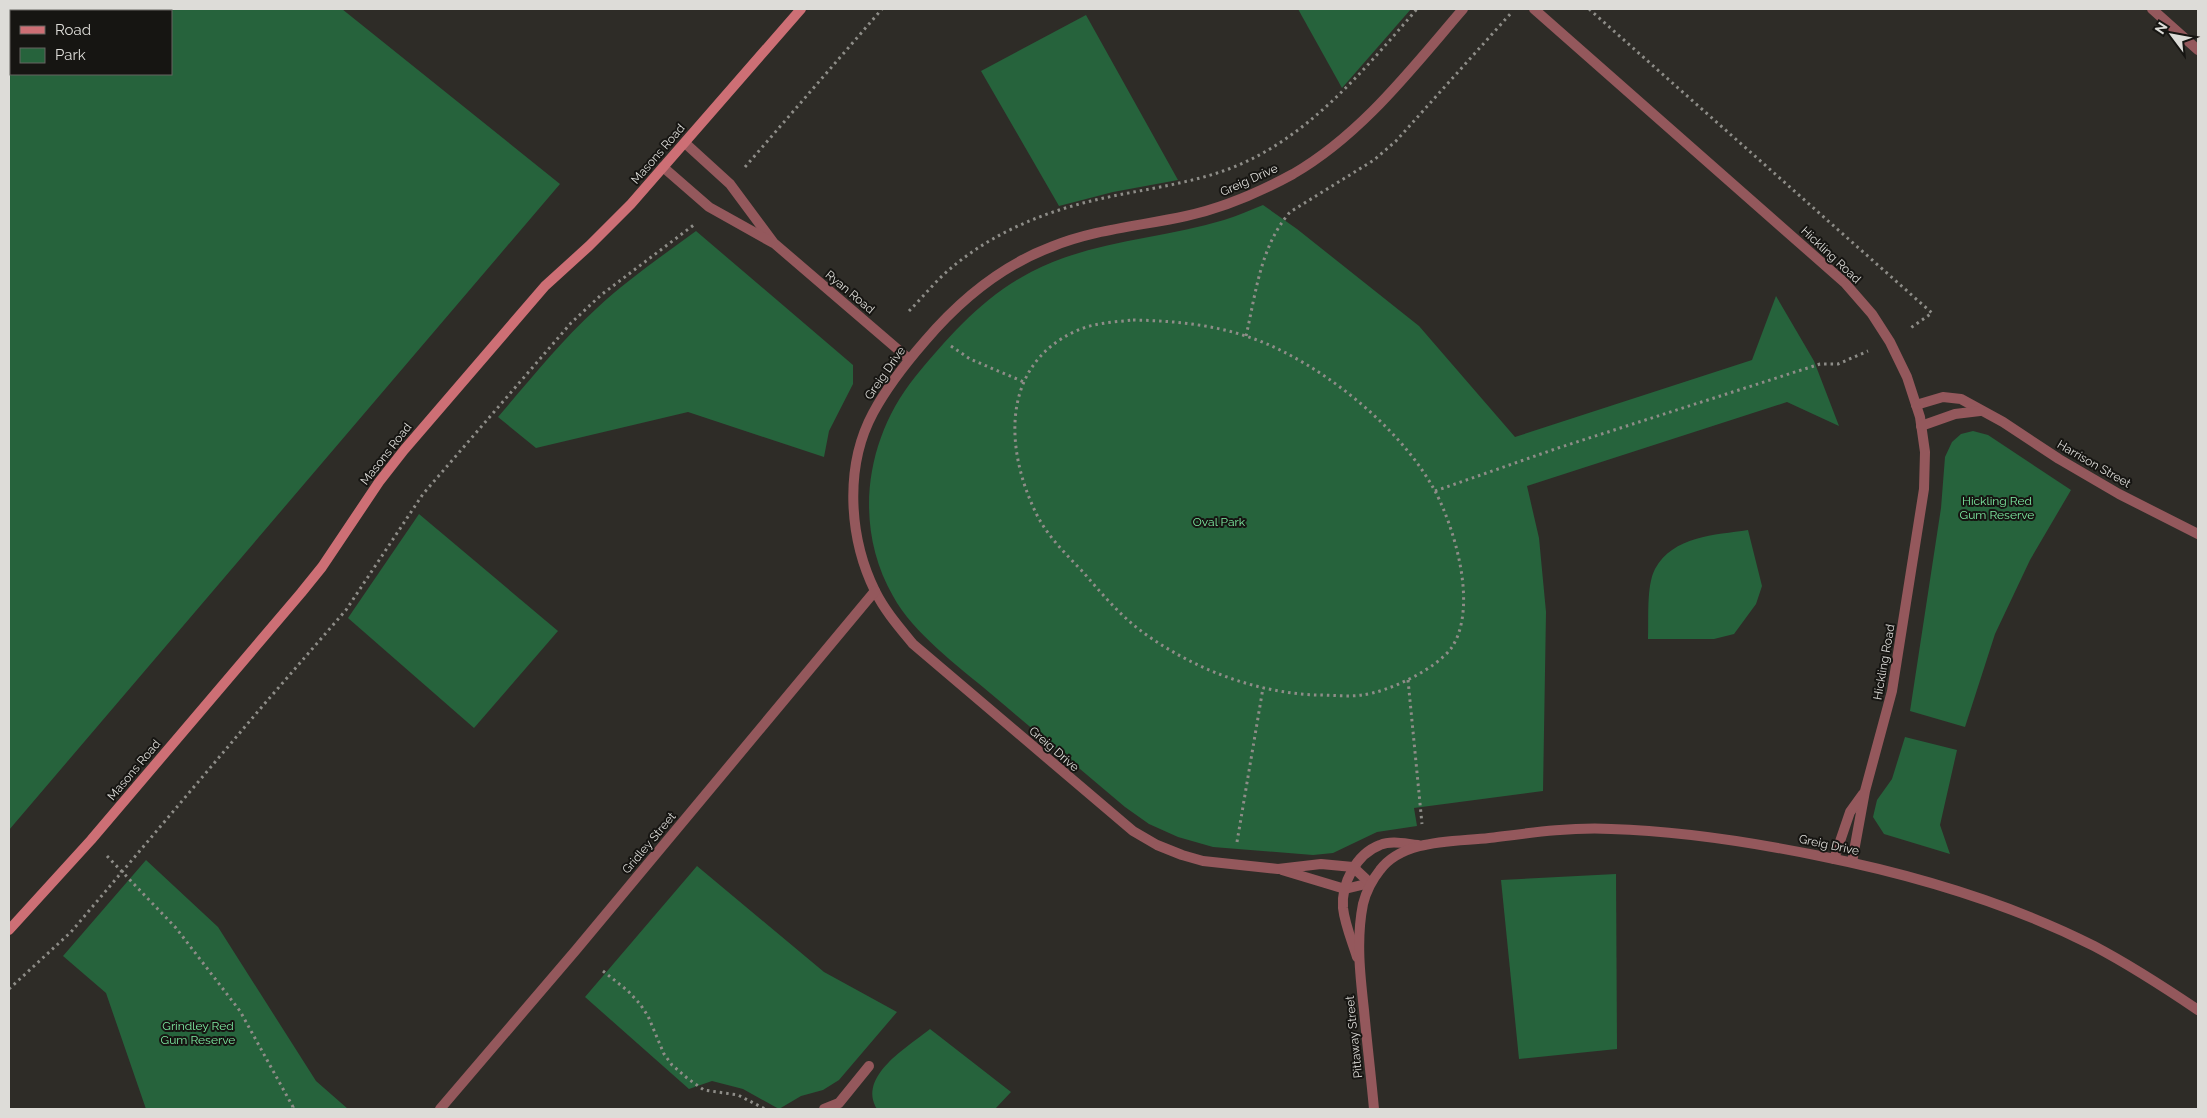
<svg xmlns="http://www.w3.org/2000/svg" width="2207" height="1118" font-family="Raleway,sans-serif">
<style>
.green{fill:#26633c;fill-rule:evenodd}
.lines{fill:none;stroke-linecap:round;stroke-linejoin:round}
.path{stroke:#8e8d88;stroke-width:3;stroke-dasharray:2.5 4;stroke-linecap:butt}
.street{stroke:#94585c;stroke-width:10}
.secondary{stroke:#cd6f75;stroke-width:10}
.labels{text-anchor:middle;stroke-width:4;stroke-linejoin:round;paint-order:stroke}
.street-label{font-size:12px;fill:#dddcd8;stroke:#161512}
.park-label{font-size:12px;fill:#7eeba2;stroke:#161512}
</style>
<rect width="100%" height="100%" fill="#2e2c27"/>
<g class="green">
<path d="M9 9H342L560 184 9 830ZM11 11H171V74H11Z"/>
<path d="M1298 9H1411L1342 88Z"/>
<path d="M1086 15 1178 180 1113 192 1059 206 981 71Z"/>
<path d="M1263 205 1297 229 1419 326 1515 437 1752 360 1776 296 1814 361 1839 426 1787 402 1527 486 1539 538 1546 612 1543 791 1414 808 1417 826 1377 832 1333 853 1313 855 1213 847 1178 837 1149 824 1125 807C1080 769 1035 731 990 693 958 666 913 633 893 596 853 526 865 439 915 377 949 336 983 297 1031 272 1090 241 1160 239 1224 220 1237 216 1250 210 1263 205Z"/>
<path d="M696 231 853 365V384L829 431 824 457 688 412 536 448 498 417C530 380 560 342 596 309 627 280 662 256 696 231Z"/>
<path d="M1973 431 1988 435 2071 490 2030 560 1995 634 1965 727 1910 711 1941 508 1945 457 1952 442 1961 434Z"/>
<path d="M419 514 558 631 474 728 348 618Z"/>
<path d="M1748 530 1762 586 1756 604 1734 634 1714 639H1648C1649 620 1646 586 1655 569 1673 536 1715 535 1748 530Z"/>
<path d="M1905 737 1957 750 1940 825 1950 854 1884 834 1873 817 1877 800 1892 779Z"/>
<path d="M146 860 218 927 316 1081 348 1109H146L106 993 63 956Z"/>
<path d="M697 866 824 972 897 1012 839 1080 823 1090 801 1096 779 1109 743 1089 712 1081 689 1089 585 997Z"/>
<path d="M1616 874 1617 1049 1519 1059 1501 880Z"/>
<path d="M930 1029 1011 1092 995 1109H877C857 1076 908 1047 930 1029Z"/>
</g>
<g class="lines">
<g class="path">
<path d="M1589 9 1932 313 1909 329"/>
<path d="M745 167 882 9"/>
<path d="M909 311C919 301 929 289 940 278 985 235 1044 211 1104 198 1145 189 1187 184 1226 170 1306 141 1363 71 1417 9"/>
<path d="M1133 320C1186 321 1236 327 1284 352 1341 381 1404 434 1435 491 1455 529 1478 607 1452 647 1437 669 1388 692 1362 695 1348 697 1332 695 1317 695 1257 693 1197 670 1148 636 1122 618 1103 595 1083 572 1065 553 1046 535 1035 511 1005 448 1001 365 1076 331 1093 323 1114 322 1133 320Z"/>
<path d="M1246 336C1256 293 1260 247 1290 212L1374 160 1396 141 1512 12"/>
<path d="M951 346 970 359 1024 382"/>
<path d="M1435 491 1558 448 1820 364H1838L1868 351"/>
<path d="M1408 680 1422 824"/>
<path d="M1237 842 1263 688"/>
<path d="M107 856 176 928 240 1011 293 1107 292 1109"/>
<path d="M603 971 628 991 640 1004 648 1016 664 1054 672 1065 687 1078 704 1090 738 1095 765 1109"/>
<path d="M9 989 71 932 260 709 346 610 423 494 571 323 601 295 695 224"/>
</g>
<g class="street">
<path d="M1534 9 1845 283 1872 314 1890 342 1907 377 1920 417 1925 452 1924 489 1892 691 1865 791 1852 862"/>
<path d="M2152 9 2198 50"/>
<path d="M685 143 730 184 773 242"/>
<path d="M663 167 709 207 775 244 909 359"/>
<path d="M1916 405 1943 397 1961 399 2003 422 2059 459 2119 494 2198 534"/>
<path d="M1921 426 1955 414 1980 411"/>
<path d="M1834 859 1850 812 1863 794"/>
<path d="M1282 870 1345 889 1370 883"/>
<path d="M1370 883 1353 867 1321 864 1278 869 1203 861 1182 855 1157 845 1133 831 913 644C899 627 885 611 875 591 849 538 844 467 873 413 887 387 905 364 925 341 959 301 1001 266 1051 247 1095 229 1141 226 1186 216 1223 208 1260 192 1293 174 1362 134 1412 68 1463 9"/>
<path d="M1357 957C1352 941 1345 925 1343 908 1341 884 1356 854 1380 845 1392 840 1406 844 1418 845"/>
<path d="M440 1109 576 950 875 591"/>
<path d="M824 1109 839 1103 869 1066"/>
<path d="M1374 1109C1371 1076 1367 1043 1364 1010 1360 975 1356 939 1363 904 1366 892 1372 880 1380 870 1403 839 1454 842 1489 838 1529 833 1570 827 1611 829 1681 831 1751 842 1820 856 1915 875 2007 902 2094 946 2130 965 2164 987 2198 1010"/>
</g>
<path class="secondary" d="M9 930 91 840 301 593 322 567 379 482 404 450 545 286 589 246 631 204 801 9"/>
</g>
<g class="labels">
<g class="street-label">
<text transform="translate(658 154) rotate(-49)" y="4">Masons Road</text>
<text transform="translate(1249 180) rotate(-24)" y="4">Greig Drive</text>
<text transform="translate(1831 255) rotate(43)" y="4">Hickling Road</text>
<text transform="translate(850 292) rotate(40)" y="4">Ryan Road</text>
<text transform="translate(885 373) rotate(-55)" y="4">Greig Drive</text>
<text transform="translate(386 454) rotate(-52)" y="4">Masons Road</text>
<text transform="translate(2094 464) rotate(30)" y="4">Harrison Street</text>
<text transform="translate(1884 662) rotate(-80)" y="4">Hickling Road</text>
<text transform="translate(1054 749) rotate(41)" y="4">Greig Drive</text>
<text transform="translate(134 770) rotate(-50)" y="4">Masons Road</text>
<text transform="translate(649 843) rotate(-50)" y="4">Gridley Street</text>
<text transform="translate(1829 845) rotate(12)" y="4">Greig Drive</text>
<text transform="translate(1354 1037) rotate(-96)" y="4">Pittaway Street</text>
</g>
<g class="park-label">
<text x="1997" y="505">Hickling Red<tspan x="1997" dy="14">Gum Reserve</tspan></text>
<text x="1219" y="526">Oval Park</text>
<text x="198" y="1030">Grindley Red<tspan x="198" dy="14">Gum Reserve</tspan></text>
</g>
</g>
<rect width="2207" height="1118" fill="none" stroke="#dddcd8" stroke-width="20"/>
<rect x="10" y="10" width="162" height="65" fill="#161512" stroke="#666561"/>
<rect x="20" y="26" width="25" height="8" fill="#cd6f75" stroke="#666561"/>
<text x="55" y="35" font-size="15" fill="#dddcd8">Road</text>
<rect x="20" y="48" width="25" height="15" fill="#26633c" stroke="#666561"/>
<text x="55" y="60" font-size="15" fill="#dddcd8">Park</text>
<g transform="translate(2172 35) rotate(302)" stroke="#161512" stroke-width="4" paint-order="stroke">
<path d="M0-4L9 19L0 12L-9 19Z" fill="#dddcd8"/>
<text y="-8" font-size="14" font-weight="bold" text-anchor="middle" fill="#dddcd8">N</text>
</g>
</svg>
